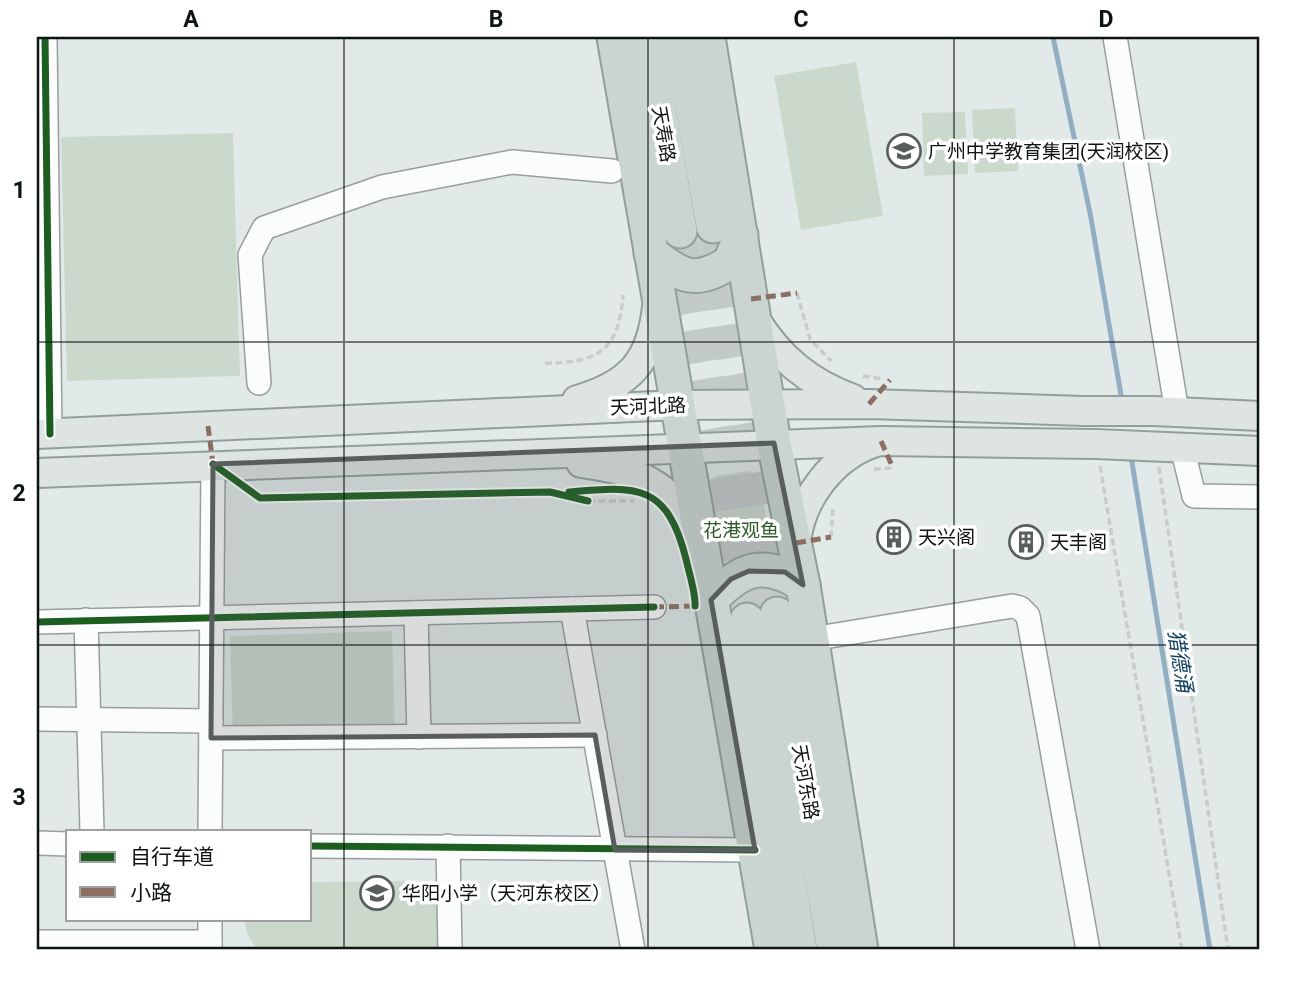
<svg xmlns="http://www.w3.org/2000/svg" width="1297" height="987" font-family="Roboto,'Noto Sans SC',sans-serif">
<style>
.green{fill:#cbd9cd}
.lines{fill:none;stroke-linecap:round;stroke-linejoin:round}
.stream{stroke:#92aec2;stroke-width:5}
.highway-tunnel{stroke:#c2cac9;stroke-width:33;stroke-dasharray:33 17;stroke-linecap:butt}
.minor-casing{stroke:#989e9e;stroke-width:26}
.major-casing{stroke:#919f9a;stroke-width:32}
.highway-casing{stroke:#919f9a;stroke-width:37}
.path{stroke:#c9cccc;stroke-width:3.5;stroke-dasharray:7 3.5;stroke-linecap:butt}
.minor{stroke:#fbfcfc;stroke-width:23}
.major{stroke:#dee4e2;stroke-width:28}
.highway{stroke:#cad5d1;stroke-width:33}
.major-bridge-casing{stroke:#919f9a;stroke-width:32;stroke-linecap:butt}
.major-bridge{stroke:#dee4e2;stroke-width:28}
.quiet{stroke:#8d6e63;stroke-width:5;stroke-dasharray:10 5;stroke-linecap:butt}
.cycleway-casing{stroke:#fff;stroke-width:11}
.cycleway{stroke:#1b5e20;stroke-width:7}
.marked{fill:#585e5e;fill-opacity:0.2;stroke:#585e5e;stroke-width:5;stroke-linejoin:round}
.grid{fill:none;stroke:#0e1313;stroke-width:2;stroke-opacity:0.55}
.labels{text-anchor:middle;stroke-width:7;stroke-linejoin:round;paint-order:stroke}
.street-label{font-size:19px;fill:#0e1313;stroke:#fff}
.poi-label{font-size:19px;fill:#0e1313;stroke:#fff;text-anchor:start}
.park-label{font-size:19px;fill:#2f5b2b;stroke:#fff}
.water-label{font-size:21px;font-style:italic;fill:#144261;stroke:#fff}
.neatline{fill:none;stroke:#0e1313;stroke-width:2.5}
.grid-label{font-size:23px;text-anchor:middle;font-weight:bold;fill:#0e1313}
</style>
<rect width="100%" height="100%" fill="#e2eae9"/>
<g class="green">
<path d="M856 62 883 216 801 230 774 76Z"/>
<path d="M1015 108 1018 171 975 173 972 110Z"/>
<path d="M965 112 968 174 924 176 922 113Z"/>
<path d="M233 133 240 376 67 381 61 137Z"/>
<path d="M749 471 759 477 773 556 720 569 708 481 716 476Z"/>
<path d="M392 631 395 735 233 739 230 636Z"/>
<path d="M404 881C442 892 440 912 439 945L433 950H258C251 941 244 931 245 919H310V882Z"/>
</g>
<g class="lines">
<g class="stream">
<path d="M1053 37 1091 218 1122 401"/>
<path d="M1131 456 1210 950"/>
</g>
<g class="highway-tunnel">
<path d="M713 226 777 614"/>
<path d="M680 231 747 620"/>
</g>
<g class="minor-casing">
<g id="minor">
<path d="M45 37 50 434"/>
<path d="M1115 37 1177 412"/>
<path d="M259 383 250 255 264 228 382 187 512 162 612 171"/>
<path d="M1182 447 1194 496 1260 497"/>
<path d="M572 609 633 950"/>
<path d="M416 613 419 737"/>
<path d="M86 620 92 831"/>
<path d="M37 622 654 607"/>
<path d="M812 639 1012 606 1020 608 1028 616 1088 950"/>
<path d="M37 719 211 721"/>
<path d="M211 738 595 735"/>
<path d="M210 831 213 464"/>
<path d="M37 843 68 844"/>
<path d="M310 846 755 850"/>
<path d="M448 846 450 950"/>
<path d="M37 942H210"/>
<path d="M210 950V919"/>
</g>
</g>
<g class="major-casing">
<g id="major">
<path d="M755 319C779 358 809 383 853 399"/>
<path d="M577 400C629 385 651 362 657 307"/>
<path d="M1154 411 1260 416"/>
<path d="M37 434 678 405 869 404 1084 411"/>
<path d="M581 463C642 472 665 481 699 533"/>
<path d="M37 473 881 441 1096 444 1260 451"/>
<path d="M796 543C800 500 832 457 873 443"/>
</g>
</g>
<g class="highway-casing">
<g id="highway">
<path d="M614 37 772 950"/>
<path d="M647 37 680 231"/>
<path d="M680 37 713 226"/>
<path d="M708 37 774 443 803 585 861 950"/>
<path d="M651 253C681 277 696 285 730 262L741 235"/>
<path d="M711 600C741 568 764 559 803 585"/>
<path d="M777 614 834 950"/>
<path d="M747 620 800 950"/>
</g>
</g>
<g class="path">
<path d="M797 293 810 339 831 361"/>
<path d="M545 363C600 363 619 349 623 295"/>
<path d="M863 376 883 379"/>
<path d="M1100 466 1182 950"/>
<path d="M1159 467 1228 950"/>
<path d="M874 469 893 468"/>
<path d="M588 501H634"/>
<path d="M831 537 833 508"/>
</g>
<use href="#minor" class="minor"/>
<use href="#major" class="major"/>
<use href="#highway" class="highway"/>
<g class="major-bridge-casing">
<path id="major-bridge" d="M1084 411H1154"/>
</g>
<use href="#major-bridge" class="major-bridge"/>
<g class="quiet">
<path d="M751 299 797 293"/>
<path d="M869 404 890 380"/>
<path d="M208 426 213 464"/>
<path d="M881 441 893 468"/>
<path d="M796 543 831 537"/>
<path d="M654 607 695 606"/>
</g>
<g class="cycleway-casing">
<g id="cycleway">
<path d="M45 37 50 434"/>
<path d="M213 464 260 498 550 492 588 501"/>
<path d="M569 492C637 486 667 483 686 559 689 573 696 594 695 606"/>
<path d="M37 622 654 607"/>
<path d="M310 846 755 850"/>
</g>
</g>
<use href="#cycleway" class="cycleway"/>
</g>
<path class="marked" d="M774 443 803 585 785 572 749 571 731 579 711 600 755 850H615L595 735 211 738 213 464Z"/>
<path class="grid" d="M344 37V950M648 37V950M954 37V950M37 342H1260M37 645H1260"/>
<defs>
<g id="school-ring" transform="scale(1.75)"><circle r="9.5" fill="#fff" stroke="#585e5e" stroke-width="1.5"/><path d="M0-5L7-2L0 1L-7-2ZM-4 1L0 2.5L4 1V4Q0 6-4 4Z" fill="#585e5e"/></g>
<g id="building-ring" transform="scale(1.75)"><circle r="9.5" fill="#fff" stroke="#585e5e" stroke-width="1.5"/><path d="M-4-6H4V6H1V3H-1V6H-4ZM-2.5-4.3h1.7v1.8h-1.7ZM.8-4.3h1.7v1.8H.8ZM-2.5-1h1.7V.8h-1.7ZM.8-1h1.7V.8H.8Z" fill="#585e5e"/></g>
</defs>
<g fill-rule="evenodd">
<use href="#school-ring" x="904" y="151"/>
<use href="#building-ring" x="894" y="537"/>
<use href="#building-ring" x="1026" y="542"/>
<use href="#school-ring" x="377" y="893"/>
</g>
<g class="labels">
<g class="street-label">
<text transform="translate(664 134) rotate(80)" y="7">天寿路</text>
<text transform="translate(648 406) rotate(-2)" y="7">天河北路</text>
<text transform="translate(806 782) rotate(80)" y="7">天河东路</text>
</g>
<g class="poi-label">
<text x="928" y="158">广州中学教育集团(天润校区)</text>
<text x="918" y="544">天兴阁</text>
<text x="1050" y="549">天丰阁</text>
<text x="402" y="900">华阳小学（天河东校区）</text>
</g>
<g class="park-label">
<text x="741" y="537">花港观鱼</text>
</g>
<g class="water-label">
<text transform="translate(1180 661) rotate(81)" y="7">猎德涌</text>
</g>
</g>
<rect width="1297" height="987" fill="none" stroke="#ffffff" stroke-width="77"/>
<rect x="66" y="830" width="245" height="91" fill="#ffffff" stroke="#9fa1a1" stroke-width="2"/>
<rect x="80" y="852" width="35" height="10" fill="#1b5e20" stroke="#9fa1a1" stroke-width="2"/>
<text x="130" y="864" font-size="21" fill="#0e1313">自行车道</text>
<rect x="80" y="887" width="35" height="10" fill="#8d6e63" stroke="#9fa1a1" stroke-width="2"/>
<text x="130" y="900" font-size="21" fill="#0e1313">小路</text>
<rect x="38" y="38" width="1220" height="910" class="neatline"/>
<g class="grid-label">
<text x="191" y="27">A</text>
<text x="496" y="27">B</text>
<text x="801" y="27">C</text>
<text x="1106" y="27">D</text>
<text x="19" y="198">1</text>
<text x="19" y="501">2</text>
<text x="19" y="805">3</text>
</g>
</svg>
